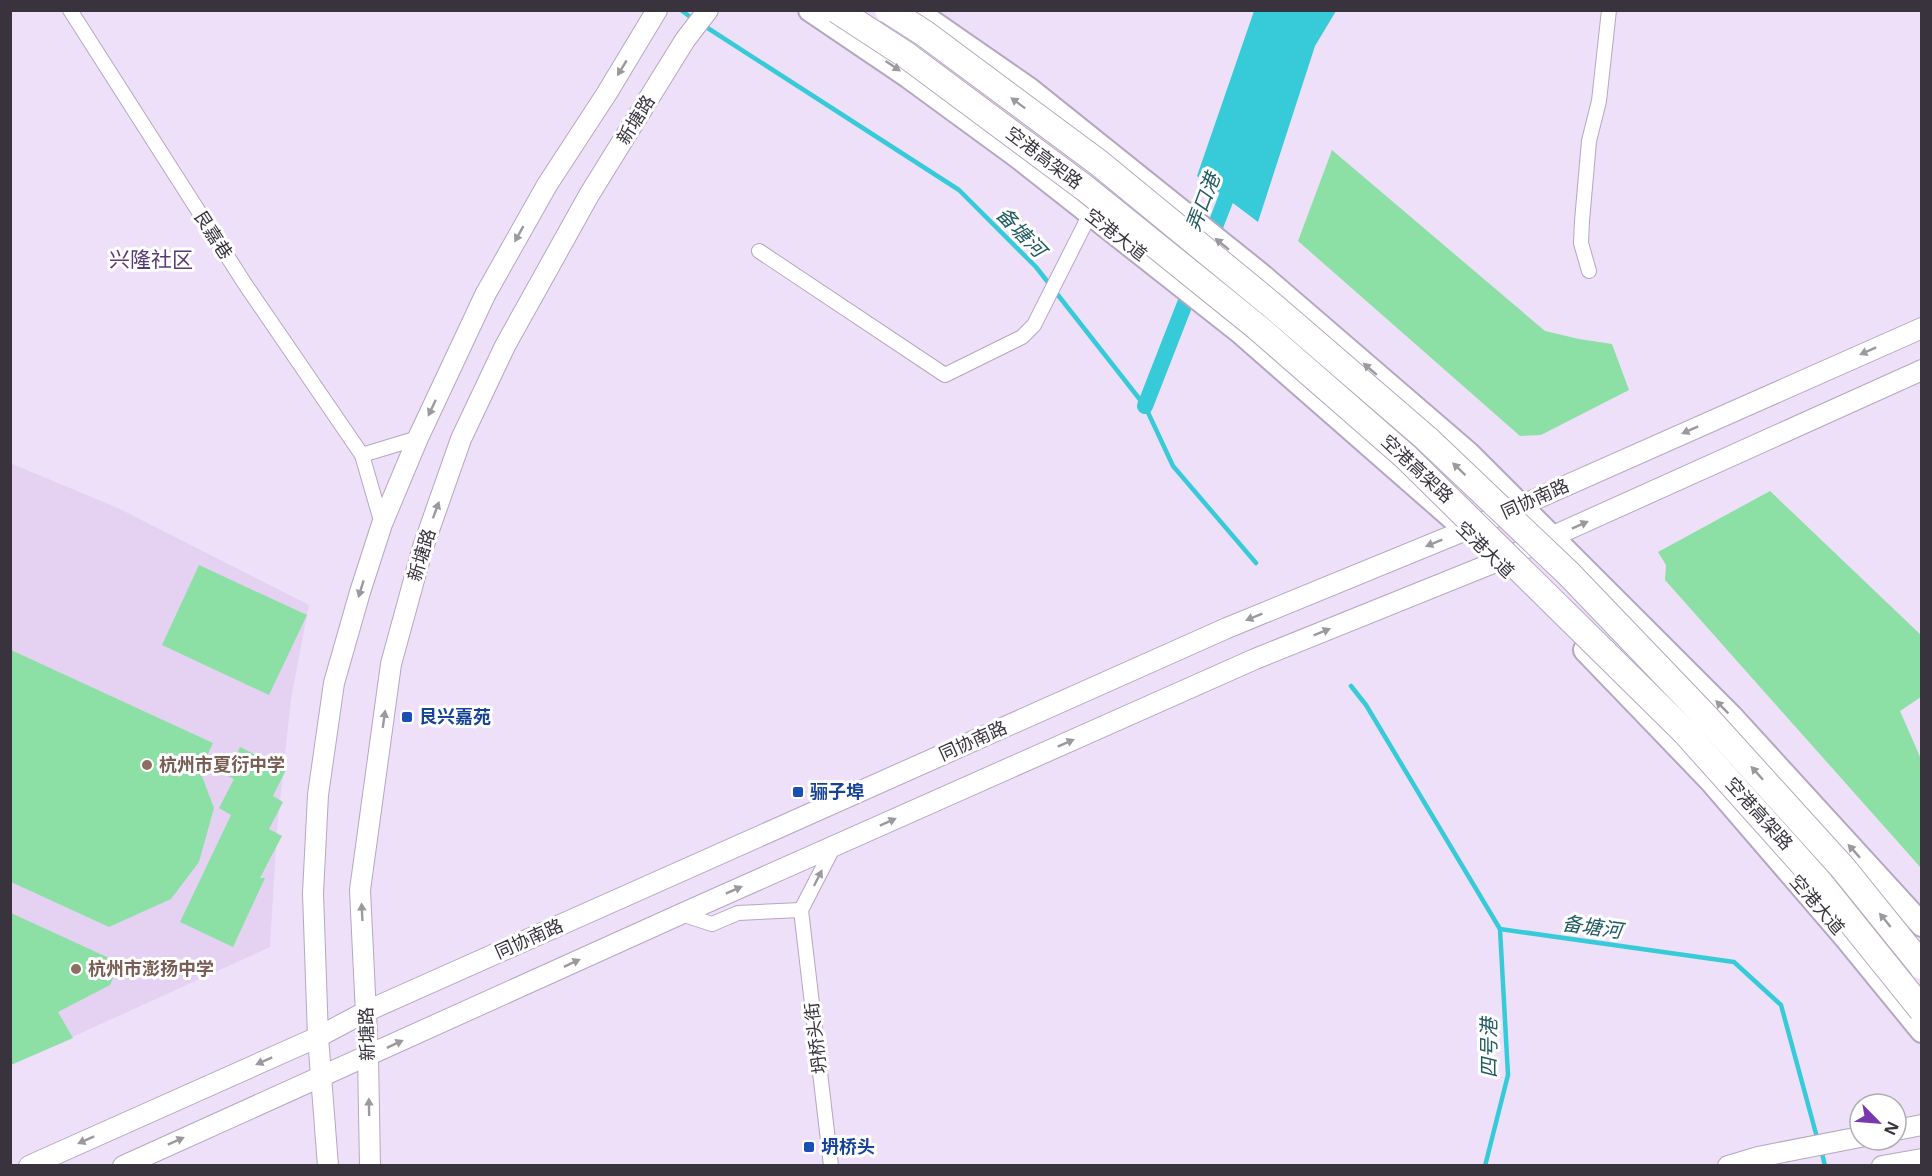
<svg xmlns="http://www.w3.org/2000/svg" width="1932" height="1176" font-family="'Open Sans','Noto Sans SC',sans-serif">
<style>
.built{fill:#e5d2f3}
.green{fill:#8ce0a5}
.water{fill:#37cad9}
.lines{fill:none;stroke-linecap:round;stroke-linejoin:round}
.stream{stroke:#37cad9;stroke-width:4.5}
.canal{stroke:#37cad9;stroke-width:16}
.street-casing{stroke:#b5a7c0;stroke-width:16}
.secondary-casing{stroke:#b5a7c0;stroke-width:22}
.primary-casing{stroke:#b5a7c0;stroke-width:26}
.street{stroke:#fff;stroke-width:14}
.secondary{stroke:#fff;stroke-width:20}
.primary{stroke:#fff;stroke-width:22}
.highway-bridge-casing{stroke:#b5a7c0;stroke-width:28;stroke-linecap:butt}
.highway-bridge{stroke:#fff;stroke-width:26}
.oneway{fill:#9c999e}
.transit-dot{fill:#1a4fb4;stroke:#fff;stroke-width:2}
.education-dot{fill:#8d6e63;stroke:#fff;stroke-width:2}
.labels{text-anchor:middle;stroke-width:6;stroke-linejoin:round;paint-order:stroke}
.street-label{font-size:18px;fill:#38333d;stroke:#fff}
.transit-label{font-size:18px;font-weight:bold;fill:#164399;stroke:#fff;text-anchor:start}
.education-label{font-size:18px;font-weight:bold;fill:#785e54;stroke:#fff;text-anchor:start}
.water-label{font-size:20px;font-style:italic;fill:#215b62;stroke:#fff}
.quarter-label{font-size:21px;fill:#583b76;stroke:#fff}
</style>
<rect width="100%" height="100%" fill="#efe0fa"/>
<path class="built" d="M10 463 118 508 309 605 291 699 277 830 270 947 11 1065Z"/>
<g class="green">
<path d="M1332 150 1545 331 1579 339 1612 344 1629 390 1541 435 1520 436 1298 241Z"/>
<path d="M1770 491 1921 635V697L1900 711 1921 759V868L1665 580 1666 565 1658 552Z"/>
<path d="M199 565 307 615 269 695 162 645Z"/>
<path d="M11 650 213 743 200 771 214 808 199 862 171 899 109 927 11 882Z"/>
<path d="M240 747 286 770 273 796 283 802 269 829 282 836 260 878H265L233 947 180 922 231 815 219 808 234 779 226 775Z"/>
<path d="M11 913 120 963 110 985 58 1012 73 1038 11 1065Z"/>
</g>
<path class="water" d="M1254 11H1336L1315 46 1258 222 1197 176Z"/>
<g class="lines">
<g class="stream">
<path d="M681 10 693 19"/>
<path d="M703 25 959 190 1036 267 1145 406 1173 466 1256 563"/>
<path d="M1351 686 1366 705 1500 929 1508 1075 1485 1166"/>
<path d="M1500 929 1734 962 1781 1005 1818 1141"/>
<path d="M1821 1149 1825 1166"/>
</g>
<path class="canal" d="M1145 406 1234 178"/>
<g class="street-casing">
<g id="street">
<path d="M70 10 245 284 362 455 382 524"/>
<path d="M759 251 945 375 1022 337 1034 325 1090 214"/>
<path d="M1589 271 1581 243 1582 221 1589 141 1599 101 1609 10"/>
<path d="M362 455 418 438"/>
<path d="M681 914 712 924 738 913 801 910"/>
<path d="M831 1166 801 910 834 846"/>
</g>
</g>
<g class="secondary-casing">
<g id="secondary">
<path d="M1896 1130 1922 1125"/>
<path d="M29 1166 318 1037 367 1011 1227 628 1466 530 1922 328"/>
<path d="M123 1166 681 914 1255 659 1498 561 1922 370"/>
<path d="M328 1166 318 1037 313 893 318 795 334 683 360 592 382 524 418 438 485 295 547 185 607 93 657 10"/>
<path d="M370 1166 368 1056 360 890 391 664 423 547 461 439 505 346 589 195 685 40 708 10"/>
<path d="M1728 1166 1758 1157 1860 1137"/>
<path d="M1882 1166 1922 1159"/>
</g>
</g>
<g class="primary-casing">
<g id="primary">
<path d="M810 10 909 77 1017 156 1239 331 1456 521"/>
<path d="M915 10 1029 89 1260 274 1468 453 1731 716 1922 925"/>
<path d="M1585 650 1711 781 1846 938 1922 1031"/>
</g>
</g>
<use href="#street" class="street"/>
<use href="#secondary" class="secondary"/>
<use href="#primary" class="primary"/>
<g class="highway-bridge-casing">
<g id="highway-bridge">
<path d="M837 10 906 55 1086 189 1257 327 1406 457 1685 732 1819 882 1922 1010"/>
<path d="M888 10 924 33 1099 163 1273 306 1426 438 1569 574 1706 717 1843 868 1922 966"/>
</g>
</g>
<use href="#highway-bridge" class="highway-bridge"/>
</g>
<defs><path id="oneway-solid" d="M-6-.8H1V-3.2L6.5 0L1 3.2V.8H-6Z" transform="scale(1.5)"/></defs>
<g class="oneway">
<use href="#oneway-solid" transform="translate(893 66) rotate(34)"/>
<use href="#oneway-solid" transform="translate(622 68) rotate(121)"/>
<use href="#oneway-solid" transform="translate(1018 103) rotate(-143)"/>
<use href="#oneway-solid" transform="translate(519 234) rotate(119)"/>
<use href="#oneway-solid" transform="translate(1222 244) rotate(-141)"/>
<use href="#oneway-solid" transform="translate(1868 351) rotate(156)"/>
<use href="#oneway-solid" transform="translate(1370 369) rotate(-139)"/>
<use href="#oneway-solid" transform="translate(432 408) rotate(115)"/>
<use href="#oneway-solid" transform="translate(1690 430) rotate(156)"/>
<use href="#oneway-solid" transform="translate(1459 469) rotate(-136)"/>
<use href="#oneway-solid" transform="translate(436 510) rotate(-70)"/>
<use href="#oneway-solid" transform="translate(1580 525) rotate(-24)"/>
<use href="#oneway-solid" transform="translate(1434 543) rotate(158)"/>
<use href="#oneway-solid" transform="translate(361 589) rotate(107)"/>
<use href="#oneway-solid" transform="translate(1254 617) rotate(158)"/>
<use href="#oneway-solid" transform="translate(1322 632) rotate(-22)"/>
<use href="#oneway-solid" transform="translate(1722 707) rotate(-135)"/>
<use href="#oneway-solid" transform="translate(384 719) rotate(-82)"/>
<use href="#oneway-solid" transform="translate(1066 743) rotate(-24)"/>
<use href="#oneway-solid" transform="translate(1757 773) rotate(-132)"/>
<use href="#oneway-solid" transform="translate(888 822) rotate(-24)"/>
<use href="#oneway-solid" transform="translate(1854 851) rotate(-132)"/>
<use href="#oneway-solid" transform="translate(818 878) rotate(-63)"/>
<use href="#oneway-solid" transform="translate(734 890) rotate(-24)"/>
<use href="#oneway-solid" transform="translate(362 912) rotate(-93)"/>
<use href="#oneway-solid" transform="translate(1885 920) rotate(-129)"/>
<use href="#oneway-solid" transform="translate(572 963) rotate(-25)"/>
<use href="#oneway-solid" transform="translate(395 1044) rotate(-25)"/>
<use href="#oneway-solid" transform="translate(264 1061) rotate(156)"/>
<use href="#oneway-solid" transform="translate(369 1107) rotate(-91)"/>
<use href="#oneway-solid" transform="translate(86 1140) rotate(156)"/>
<use href="#oneway-solid" transform="translate(176 1141) rotate(-24)"/>
</g>
<g class="transit-dot">
<rect x="401" y="711" width="12" height="12" rx="3"/>
<rect x="792" y="786" width="12" height="12" rx="3"/>
<rect x="803" y="1141" width="12" height="12" rx="3"/>
</g>
<g class="education-dot">
<circle cx="147" cy="765" r="6"/>
<circle cx="76" cy="969" r="6"/>
</g>
<g class="labels">
<g class="street-label">
<text transform="translate(636 120) rotate(-58)" y="6">新塘路</text>
<text transform="translate(1044 158) rotate(37)" y="6">空港高架路</text>
<text transform="translate(213 235) rotate(57)" y="6">艮嘉巷</text>
<text transform="translate(1116 235) rotate(38)" y="6">空港大道</text>
<text transform="translate(1417 469) rotate(43)" y="6">空港高架路</text>
<text transform="translate(1535 499) rotate(-24)" y="6">同协南路</text>
<text transform="translate(1485 550) rotate(44)" y="6">空港大道</text>
<text transform="translate(422 555) rotate(-73)" y="6">新塘路</text>
<text transform="translate(973 741) rotate(-24)" y="6">同协南路</text>
<text transform="translate(1759 814) rotate(48)" y="6">空港高架路</text>
<text transform="translate(1817 905) rotate(49)" y="6">空港大道</text>
<text transform="translate(529 939) rotate(-24)" y="6">同协南路</text>
<text transform="translate(367 1034) rotate(-92)" y="6">新塘路</text>
<text transform="translate(816 1038) rotate(-97)" y="6">坍桥头街</text>
</g>
<g class="transit-label">
<text x="419" y="723">艮兴嘉苑</text>
<text x="810" y="798">骊子埠</text>
<text x="821" y="1153">坍桥头</text>
</g>
<g class="education-label">
<text x="159" y="771">杭州市夏衍中学</text>
<text x="88" y="975">杭州市澎扬中学</text>
</g>
<g class="water-label">
<text transform="translate(1203 202) rotate(-69)" y="7">弄口港</text>
<text transform="translate(1021 232) rotate(46)" y="7">备塘河</text>
<text transform="translate(1592 927) rotate(8)" y="7">备塘河</text>
<text transform="translate(1489 1048) rotate(-90)" y="7">四号港</text>
</g>
<g class="quarter-label">
<text x="151" y="267">兴隆社区</text>
</g>
</g>
<rect width="1932" height="1176" fill="none" stroke="#38333d" stroke-width="24"/>
<g transform="translate(1878 1122) rotate(115)"><circle r="28" fill="#ffffff" stroke="#afadb1" stroke-width="1.5"/>
<path d="M0-4.5L10 22L0 15L-10 22Z" fill="#7839ae"/>
<text y="-9" font-size="16" font-weight="bold" text-anchor="middle" fill="#38333d">N</text>
</g>
</svg>
